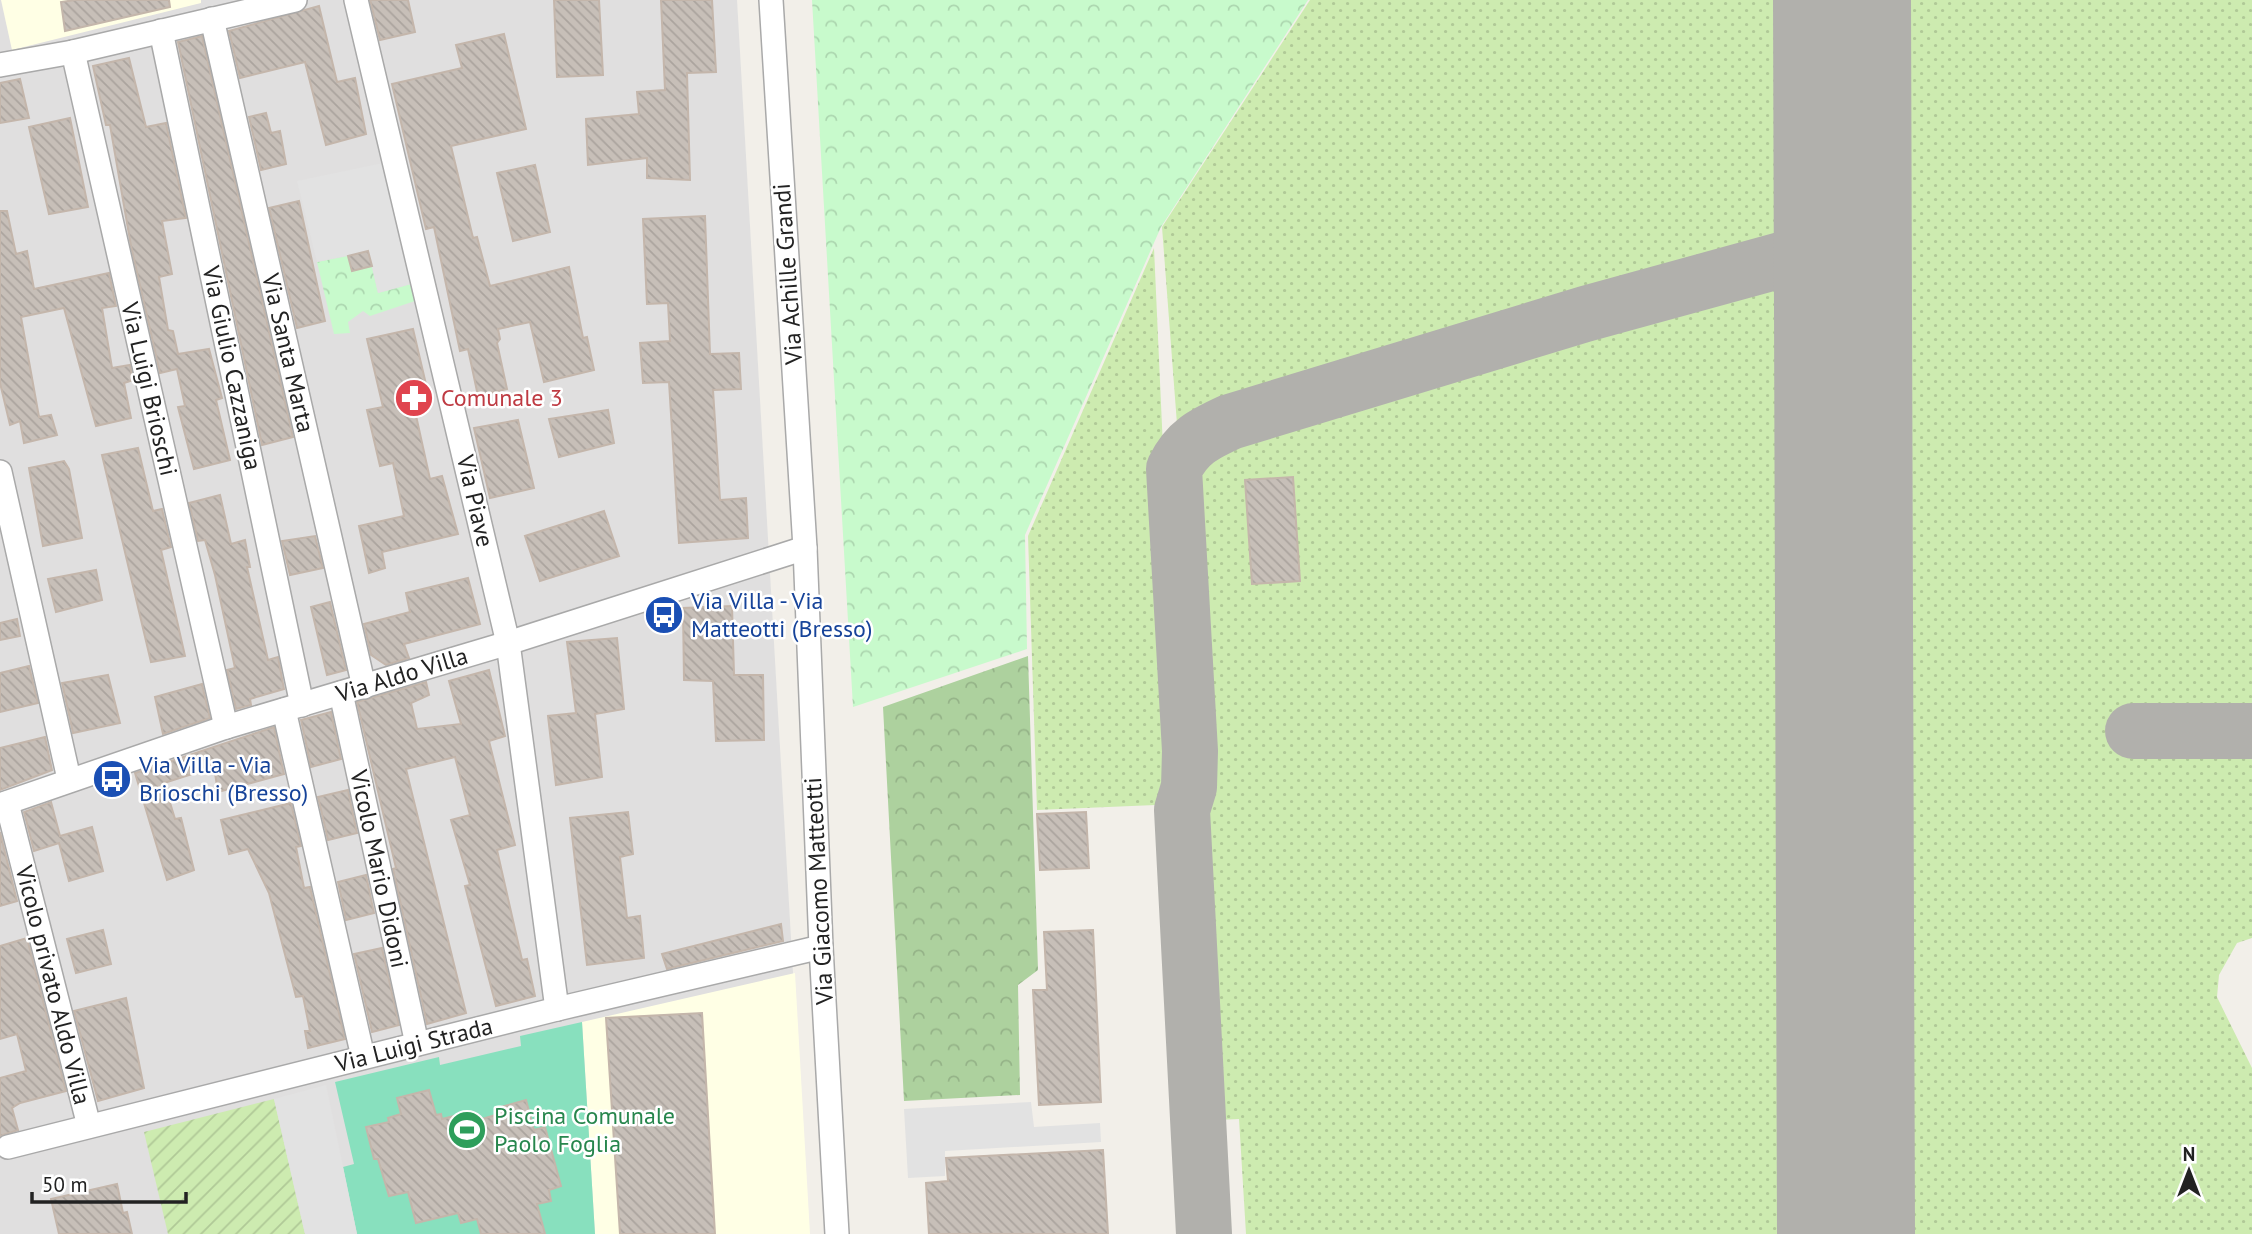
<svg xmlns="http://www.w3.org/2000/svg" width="2252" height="1234" font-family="'PT Sans',sans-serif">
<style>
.residential{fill:#e0dfdf}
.education{fill:#ffffe5}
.grass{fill:url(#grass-dots)}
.forest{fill:url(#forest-crowns)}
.park{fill:url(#park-crowns)}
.garden{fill:url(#garden-furrows)}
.pitch{fill:#88e0be}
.parking{fill:#e2e2e2}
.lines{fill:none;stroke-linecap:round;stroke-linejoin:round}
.taxiway{stroke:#b1b0ac;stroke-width:56}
.runway{stroke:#b1b0ac;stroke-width:138}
.building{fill:url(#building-back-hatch);stroke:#c4b6ab;stroke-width:2}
.minor-casing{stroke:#a9a9a9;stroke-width:26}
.minor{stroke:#fff;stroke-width:23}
.labels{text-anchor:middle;stroke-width:5;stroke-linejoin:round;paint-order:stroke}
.street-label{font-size:24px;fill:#222;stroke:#fff}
.health-label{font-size:24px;fill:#be3a42;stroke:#fff;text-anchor:start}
.transit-label{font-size:24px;fill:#164399;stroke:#fff;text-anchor:start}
.leisure-label{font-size:24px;fill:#27864d;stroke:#fff;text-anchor:start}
</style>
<defs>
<pattern id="grass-dots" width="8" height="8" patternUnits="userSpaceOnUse" patternTransform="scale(1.75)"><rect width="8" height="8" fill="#cdebb0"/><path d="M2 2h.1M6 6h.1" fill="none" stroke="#b0c997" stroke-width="1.8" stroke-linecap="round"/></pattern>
<pattern id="forest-crowns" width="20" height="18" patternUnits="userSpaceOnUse" patternTransform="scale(1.75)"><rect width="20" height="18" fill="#add19e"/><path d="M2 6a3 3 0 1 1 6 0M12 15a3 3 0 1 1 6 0" fill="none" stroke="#95b388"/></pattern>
<pattern id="park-crowns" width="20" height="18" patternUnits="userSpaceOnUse" patternTransform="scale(1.75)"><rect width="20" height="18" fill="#c8facc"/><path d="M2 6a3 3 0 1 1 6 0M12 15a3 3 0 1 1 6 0" fill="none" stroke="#acd6af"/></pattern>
<pattern id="garden-furrows" width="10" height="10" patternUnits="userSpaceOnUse" patternTransform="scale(1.75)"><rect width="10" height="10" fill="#cdebb0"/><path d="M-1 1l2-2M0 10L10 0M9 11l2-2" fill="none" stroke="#b0c997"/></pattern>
<pattern id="building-back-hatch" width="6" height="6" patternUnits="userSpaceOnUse" patternTransform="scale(1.75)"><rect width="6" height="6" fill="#c7bfb8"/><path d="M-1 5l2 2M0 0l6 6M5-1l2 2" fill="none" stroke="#aba49e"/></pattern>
</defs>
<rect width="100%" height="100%" fill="#f2efe9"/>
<path class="residential" d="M0 0H737L808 1234H0Z"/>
<g class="education">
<path d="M1 0H201V3L12 50Z"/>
<path d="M795 973 810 1234H595L582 1022Z"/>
</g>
<g class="grass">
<path d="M1310 0H1793L1795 240 1177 424 1162 227Z"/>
<path d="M1887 0H2252V938L2237 943 2219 975 2217 997 2252 1068V1234H1893Z"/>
<path d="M1154 248 1179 804 1037 810 1028 536Z"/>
<path d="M1795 276 1797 1234H1246L1239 1119 1217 1120 1204 810 1184 470 1199 451 1287 414 1694 292 1698 301Z"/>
</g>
<path class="forest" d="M1028 656 1038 970 1018 985 1020 1095 904 1101 883 707Z"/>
<g class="park">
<path d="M812 0H1308L1161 227 1025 535 1027 649 853 707Z"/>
<path d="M348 256 352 271 372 266 378 293 411 284 415 301 370 316 363 311 348 322 350 333 334 334 317 262Z"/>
</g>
<path class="garden" d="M274 1099 305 1234H168L144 1132Z"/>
<path class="pitch" d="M582 1022 595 1234H357L343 1167 354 1164 335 1082 439 1057 440 1065 521 1046 520 1036Z"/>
<g class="parking">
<path d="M383 163 411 284 378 293 368 251 317 262 297 181Z"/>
<path d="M326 1085 357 1234H305L274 1099Z"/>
<path d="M1031 1102 1034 1127 1100 1123 1101 1142 945 1151V1176L908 1178 904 1109Z"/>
</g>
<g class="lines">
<g class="taxiway">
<path d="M2133 731H2252"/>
<path d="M1204 1234 1182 810 1189 787 1190 751 1174 469C1187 442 1204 434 1230 422L1585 314 1843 243"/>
</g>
<path class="runway" d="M1842 0 1846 1234"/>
</g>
<g class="building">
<path d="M75 0H169L170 7 65 31 61 2Z"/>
<path d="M370 0H408L415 32 380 40Z"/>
<path d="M554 0H599L603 75 557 77Z"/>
<path d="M661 0H712L716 72 687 73 690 180 647 178V158L588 165 586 119 639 114 637 92 665 90Z"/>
<path d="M319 6 337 82 355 78 366 134 326 145 305 62 240 78 229 31Z"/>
<path d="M504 34 526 129 451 146 473 238 477 237 490 286 569 267 583 338 587 337 594 370 544 382 530 322 498 329 500 339 497 343 507 389 478 396 468 349 460 351 434 227 426 229 392 84 462 68 456 45Z"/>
<path d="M202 36 293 437 262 445 178 42Z"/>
<path d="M129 58 146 127 166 123 186 218 162 221 172 274 159 277 168 330 173 331 178 354 209 349 222 398 216 400 230 460 194 469 178 407 185 406 177 369 160 373 131 246 110 125H106L93 66Z"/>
<path d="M20 79 29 118 0 123V83Z"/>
<path d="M266 113 271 133 280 131 286 164 261 170 249 117Z"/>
<path d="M70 118 88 207 49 214 29 127Z"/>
<path d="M535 165 550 232 513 241 497 173Z"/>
<path d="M299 201 325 321 297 328 269 208Z"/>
<path d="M0 211H7L16 254 27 251 34 289 109 273 116 306 102 308 112 368 130 365 133 380 124 383 131 418 96 426 64 308 21 317 39 417 51 415 57 435 24 443 20 421 10 425 0 383Z"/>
<path d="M705 216 710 354 739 353 741 389 713 390 720 500 746 498 748 538 679 543 669 382 643 383 640 343 670 341 668 303 647 304 643 219Z"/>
<path d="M368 251 372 266 352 271 348 256Z"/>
<path d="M413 329 429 397 413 402 430 479 442 476 458 534 382 552 385 568 369 573 359 526 404 516 393 463 380 466 367 410 383 407 367 339Z"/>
<path d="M608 410 614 443 559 457 549 419Z"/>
<path d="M518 420 534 488 490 498 474 428Z"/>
<path d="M138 448 153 511 162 509 171 547 161 550 185 656 151 662 102 455Z"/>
<path d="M64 461 69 469 82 538 43 546 29 468Z"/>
<path d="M1293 477 1300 581 1252 584 1245 480Z"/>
<path d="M220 495 231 544 245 540 250 567H247L268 660 278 657 284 689 250 699 251 705 236 709 227 670 235 668 215 575 205 540 198 541 189 503Z"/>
<path d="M604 511 619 556 540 581 525 536Z"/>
<path d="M315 536 323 568 290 575 282 541Z"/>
<path d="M96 570 102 600 56 612 48 579Z"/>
<path d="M468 578 480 624 404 644 409 658 386 665 371 655 364 624 410 612 406 593Z"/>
<path d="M330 602 346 670 327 675 311 607Z"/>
<path d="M732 606 734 675H763L764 740 716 741 713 681 684 680 683 608Z"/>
<path d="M17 619 20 636 0 640V623Z"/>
<path d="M617 638 624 709 595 714 602 777 556 785 548 716 576 713 567 642Z"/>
<path d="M29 666 38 703 0 712V673Z"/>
<path d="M489 670 505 736 489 741 515 845 497 850 522 960 527 959 535 996 496 1006 465 886 470 885 451 820 470 815 455 757 406 769 466 1013 427 1024 393 869 396 868 357 702 426 682 429 695 411 703 417 729 461 724 449 681Z"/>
<path d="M108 675 120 723 73 733 62 683Z"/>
<path d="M202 684 210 718 163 734 155 697Z"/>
<path d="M331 712 341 759 311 767 301 720Z"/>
<path d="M274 727 284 774 218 792 214 767 164 783 175 819 181 818 194 870 167 880 135 773Z"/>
<path d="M45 737 52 770 0 790V748Z"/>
<path d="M348 790 357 833 328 840 318 797Z"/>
<path d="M51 802 60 836 92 827 103 871 69 881 59 843 34 851 24 812Z"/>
<path d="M291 803 301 846 296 847 304 888 310 887 345 1039 308 1048 305 1031H310L303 996 296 997 269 893 248 849 229 854 221 820Z"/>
<path d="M628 812 633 854 620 857 627 918 640 916 644 958 587 965 570 818Z"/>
<path d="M1086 812 1089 868 1040 870 1037 814Z"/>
<path d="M0 832 17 901 0 906Z"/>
<path d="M366 875 374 913 346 920 338 882Z"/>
<path d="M781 924 783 941 667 969 662 954Z"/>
<path d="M103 930 111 964 76 973 67 939Z"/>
<path d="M1093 930 1101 1102 1039 1105 1033 990H1047L1044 932Z"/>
<path d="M27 938 66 1091 20 1103 12 1108 18 1130 0 1136V1078L26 1071 17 1034 0 1039V946Z"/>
<path d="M382 948 399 1025 372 1032 354 954Z"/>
<path d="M126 998 144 1088 98 1101 74 1011Z"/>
<path d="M702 1013 715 1234H620L606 1018Z"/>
<path d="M429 1090 436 1115 441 1114 442 1119 466 1113 469 1123 502 1113 501 1107 526 1100 534 1130 545 1127 561 1186 549 1190 551 1201 537 1204 545 1234H481L477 1219 461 1223 458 1213 416 1223 408 1192 389 1196 378 1159H374L366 1127 389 1122 388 1118 401 1114 397 1098Z"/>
<path d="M1103 1150 1108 1234H929L926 1183 948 1181 946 1158Z"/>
<path d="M117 1184 123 1213 127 1212 132 1234H59L51 1199Z"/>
</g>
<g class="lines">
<g class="minor-casing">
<g id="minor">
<path d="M356 0 508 643 557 1009"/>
<path d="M771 0 805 548 821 947 837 1234"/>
<path d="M212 19 364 687"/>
<path d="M161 31 302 705"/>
<path d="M73 52 226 727"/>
<path d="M0 65 73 52 295 0"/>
<path d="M0 472 69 779"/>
<path d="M341 693 417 1044"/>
<path d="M284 710 363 1057"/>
<path d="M7 803 89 1126"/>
<path d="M0 805 226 727 508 643 805 548"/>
<path d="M8 1147 557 1009 821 947"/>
</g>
</g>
<use href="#minor" class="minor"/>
</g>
<defs>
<g id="pharmacy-disc" transform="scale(2.0125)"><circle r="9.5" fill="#e0444e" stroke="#fff"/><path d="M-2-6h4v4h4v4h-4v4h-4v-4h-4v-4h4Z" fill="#fff"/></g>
<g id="bus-disc" transform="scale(2.0125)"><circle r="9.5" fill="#1a4fb4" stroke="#fff"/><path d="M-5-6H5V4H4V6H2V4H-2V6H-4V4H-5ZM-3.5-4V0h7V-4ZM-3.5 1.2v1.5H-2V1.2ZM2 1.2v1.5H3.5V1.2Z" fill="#fff"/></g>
<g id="stadium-disc" transform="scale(2.0125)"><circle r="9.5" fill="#2e9e5b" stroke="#fff"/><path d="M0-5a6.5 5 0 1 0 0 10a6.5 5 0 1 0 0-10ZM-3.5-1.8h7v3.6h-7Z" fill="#fff"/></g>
</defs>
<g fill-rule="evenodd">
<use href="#pharmacy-disc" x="414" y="398"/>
<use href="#bus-disc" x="664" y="615"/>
<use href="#bus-disc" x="112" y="779"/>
<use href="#stadium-disc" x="467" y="1130"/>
</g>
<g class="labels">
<g class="street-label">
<text transform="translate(788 274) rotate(-94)" y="8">Via Achille Grandi</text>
<text transform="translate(288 353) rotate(77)" y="8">Via Santa Marta</text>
<text transform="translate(232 368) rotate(78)" y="8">Via Giulio Cazzaniga</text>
<text transform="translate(149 389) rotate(77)" y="8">Via Luigi Brioschi</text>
<text transform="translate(475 501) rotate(77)" y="8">Via Piave</text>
<text transform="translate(402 675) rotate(-17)" y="8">Via Aldo Villa</text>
<text transform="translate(379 869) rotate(78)" y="8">Vicolo Mario Didoni</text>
<text transform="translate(819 891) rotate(-93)" y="8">Via Giacomo Matteotti</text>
<text transform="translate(53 985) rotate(76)" y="8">Vicolo privato Aldo Villa</text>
<text transform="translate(414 1045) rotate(-14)" y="8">Via Luigi Strada</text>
</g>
<g class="health-label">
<text x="441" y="406">Comunale 3</text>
</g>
<g class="transit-label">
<text x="691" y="609">Via Villa - Via<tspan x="691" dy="28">Matteotti (Bresso)</tspan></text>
<text x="139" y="773">Via Villa - Via<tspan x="139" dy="28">Brioschi (Bresso)</tspan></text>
</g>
<g class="leisure-label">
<text x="494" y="1124">Piscina Comunale<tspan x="494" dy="28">Paolo Foglia</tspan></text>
</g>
</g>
<g transform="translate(2189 1171)" stroke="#ffffff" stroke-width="5" paint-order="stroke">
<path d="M0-5L12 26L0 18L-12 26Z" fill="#222222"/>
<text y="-10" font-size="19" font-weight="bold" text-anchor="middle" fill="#222222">N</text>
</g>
<path d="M32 1192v10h154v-10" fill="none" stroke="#222222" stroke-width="3.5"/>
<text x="42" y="1192" font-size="21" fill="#222222" stroke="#ffffff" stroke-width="5" paint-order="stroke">50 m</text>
</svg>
